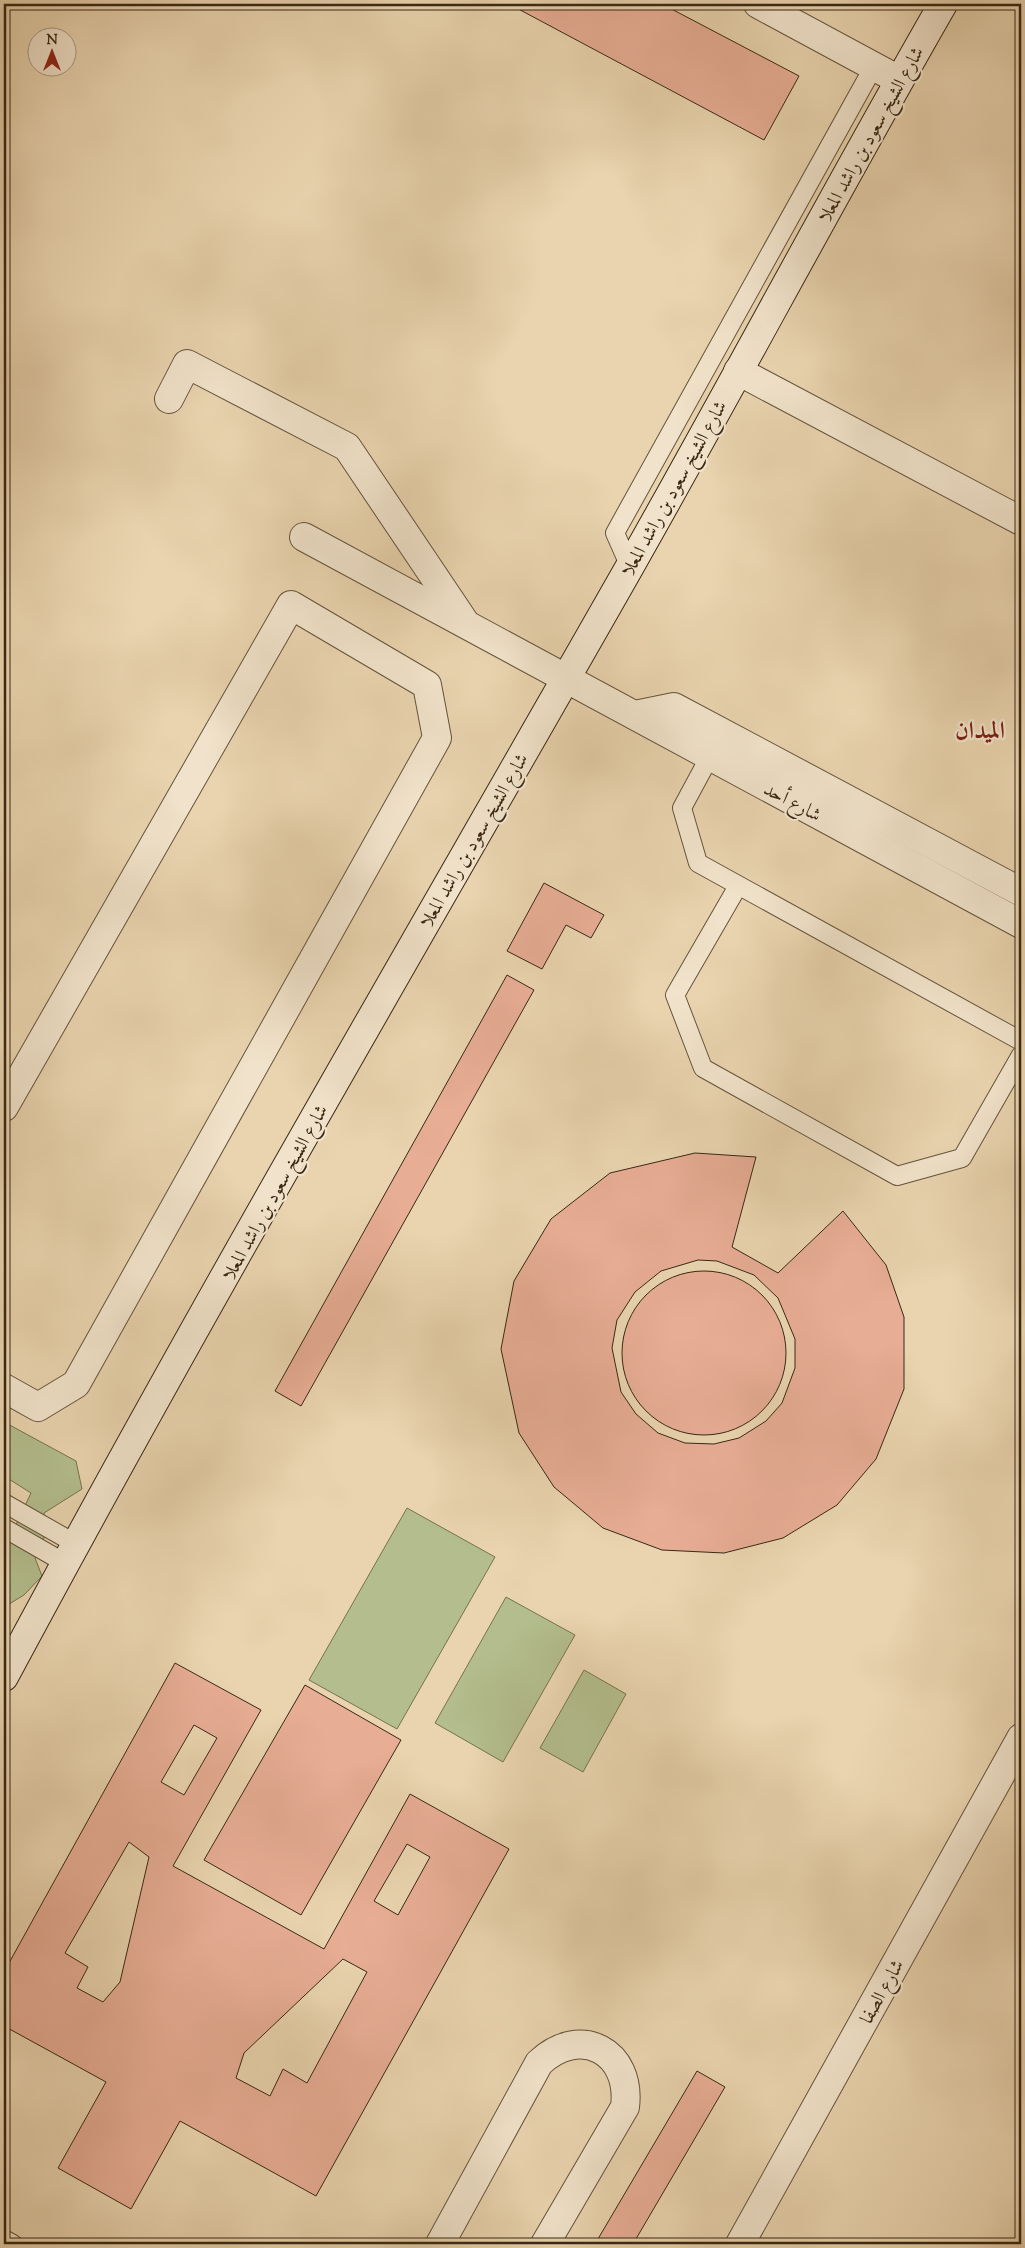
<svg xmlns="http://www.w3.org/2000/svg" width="1025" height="2248" font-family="'Sorts Mill Goudy',Amiri,serif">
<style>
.green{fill:#b3bd8d;stroke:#767250}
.building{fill:#e7ad95;stroke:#392814;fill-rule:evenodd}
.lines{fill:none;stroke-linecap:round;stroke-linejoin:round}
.lane-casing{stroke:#65533b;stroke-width:20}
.street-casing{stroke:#65533b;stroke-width:30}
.secondary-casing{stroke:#392814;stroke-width:30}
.lane{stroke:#f1e3cb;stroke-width:18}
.street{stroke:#f1e3cb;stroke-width:28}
.secondary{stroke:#f1e3cb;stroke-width:28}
.labels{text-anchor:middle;stroke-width:4.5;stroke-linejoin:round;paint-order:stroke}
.street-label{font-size:19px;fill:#392814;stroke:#f1e3cb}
.district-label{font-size:24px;font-weight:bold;fill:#7a1f14;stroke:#f1e3cb}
</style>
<rect width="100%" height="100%" fill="#e9d4af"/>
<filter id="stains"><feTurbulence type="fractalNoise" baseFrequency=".004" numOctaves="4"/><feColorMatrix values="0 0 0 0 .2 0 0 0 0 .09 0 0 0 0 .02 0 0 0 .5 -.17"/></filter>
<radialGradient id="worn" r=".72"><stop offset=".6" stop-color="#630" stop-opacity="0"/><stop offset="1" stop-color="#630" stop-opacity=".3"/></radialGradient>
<g class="green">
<path d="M4 1422 76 1461 82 1489 44 1513V1538L35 1558 42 1576 24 1595 6 1606 4 1611V1550L31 1493 4 1476Z"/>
<path d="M407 1508 495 1557 397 1729 309 1680Z"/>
<path d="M506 1597 575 1635 503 1762 435 1723Z"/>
<path d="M584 1670 626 1694 583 1772 540 1748Z"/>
</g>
<g class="building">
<path d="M509 4H662L799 76 764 140Z"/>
<path d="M544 883 604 915 591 938 566 925 542 969 507 951Z"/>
<path d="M507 975 534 990 301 1406 275 1391Z"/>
<path d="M695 1153 756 1157 732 1247 778 1273 843 1211 886 1265 904 1317V1389L876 1459 837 1505 783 1538 724 1553 662 1550 603 1528 554 1487 519 1433 501 1349 514 1281 551 1219 610 1173ZM698 1260 717 1261 754 1275 778 1298 795 1339V1368L782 1403 766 1421 739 1438 714 1444 685 1443 658 1433 636 1414 621 1392 612 1348 617 1320 635 1292 661 1271Z"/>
<circle cx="704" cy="1353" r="82"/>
<path d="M175 1663 261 1710 173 1866 324 1949 410 1794 509 1849 316 2196 180 2121 131 2209 58 2168 106 2082 4 2026V1972ZM194 1725 217 1738 184 1795 161 1782ZM129 1842 149 1857 120 1982 103 2002 77 1988 88 1967 65 1953ZM407 1844 430 1857 398 1915 374 1901ZM343 1959 367 1972 307 2083 283 2069 270 2096 236 2078 244 2053Z"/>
<path d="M305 1685 401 1740 301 1915 204 1860Z"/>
<path d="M697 2071 725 2087 633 2244H595Z"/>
</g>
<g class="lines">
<g class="lane-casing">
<g id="lane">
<path d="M630 567 615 533 874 66"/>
<path d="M710 756 682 808 698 863 1021 1041"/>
<path d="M738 886 675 995 703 1068 897 1176 962 1158 1021 1055"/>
<path d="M4 1503 76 1544"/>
<path d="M4 1528 65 1563"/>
<path d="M4 2239 13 2244"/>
</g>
</g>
<g class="street-casing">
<g id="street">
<path d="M758 4 899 80"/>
<path d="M738 371 1021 521"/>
<path d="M169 399 187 364 347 447 464 621"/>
<path d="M304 537 1021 924"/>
<path d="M635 715 674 707 1021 892"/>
<path d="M4 1107 291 605 427 685 437 738 76 1384 38 1407 4 1388"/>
<path d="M440 2244 539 2063C580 2024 632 2051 625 2107L545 2244"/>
<path d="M740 2244 1021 1738"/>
</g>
</g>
<g class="secondary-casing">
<path id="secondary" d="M4 1677C204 1303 419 937 629 568 735 381 836 190 943 4"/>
</g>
<use href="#lane" class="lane"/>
<use href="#street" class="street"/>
<use href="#secondary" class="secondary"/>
</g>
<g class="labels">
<g class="street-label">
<text transform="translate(870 134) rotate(-61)" y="7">شارع الشيخ سعود بن راشد المعلا</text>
<text transform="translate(673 488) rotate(-61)" y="7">شارع الشيخ سعود بن راشد المعلا</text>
<text transform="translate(793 801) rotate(28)" y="7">شارع أحد</text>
<text transform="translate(473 840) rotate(-60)" y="7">شارع الشيخ سعود بن راشد المعلا</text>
<text transform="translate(274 1192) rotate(-61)" y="7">شارع الشيخ سعود بن راشد المعلا</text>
<text transform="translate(881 1991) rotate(-61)" y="7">شارع الصفا</text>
</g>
<g class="district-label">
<text x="980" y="738">الميدان</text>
</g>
</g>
<rect width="1025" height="2248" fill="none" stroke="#e9d4af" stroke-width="20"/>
<rect x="5" y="5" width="1015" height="2238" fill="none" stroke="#392814" stroke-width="2.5"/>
<rect x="10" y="10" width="1005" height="2228" fill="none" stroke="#392814"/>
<g transform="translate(52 52)"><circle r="24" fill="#f1e3cb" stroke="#a79882"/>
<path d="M0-4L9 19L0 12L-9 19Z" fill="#8f2418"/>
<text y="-8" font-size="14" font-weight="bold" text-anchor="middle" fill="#392814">N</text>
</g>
<rect width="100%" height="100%" filter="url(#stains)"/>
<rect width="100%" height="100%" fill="url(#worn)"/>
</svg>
